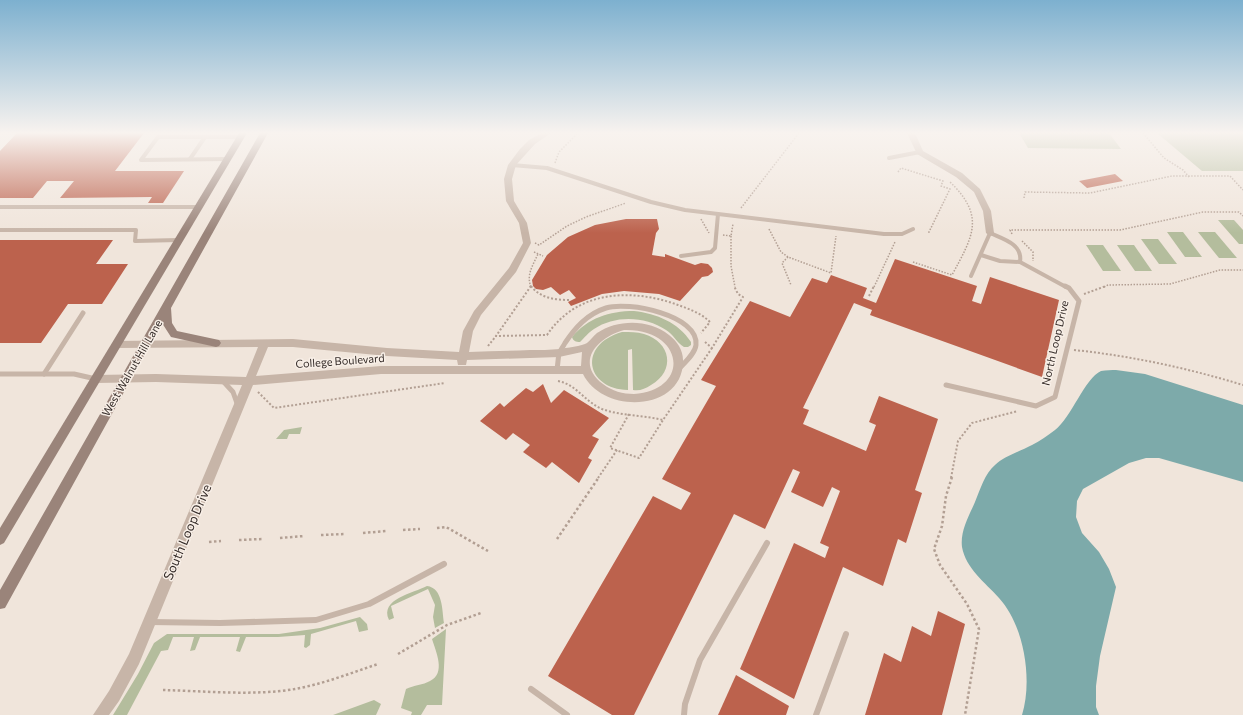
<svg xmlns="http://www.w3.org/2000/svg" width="1243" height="715" font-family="Commissioner,sans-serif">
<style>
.green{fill:#b4bd9d}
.water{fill:#7daaaa}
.building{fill:#bc624d}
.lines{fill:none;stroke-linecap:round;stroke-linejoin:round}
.path-far2{stroke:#b29f93;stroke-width:1.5;stroke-dasharray:1.5 1.5;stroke-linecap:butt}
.path-far1{stroke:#b29f93;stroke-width:2;stroke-dasharray:2 2;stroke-linecap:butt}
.path{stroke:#b29f93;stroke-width:2.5;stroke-dasharray:2.5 2.5;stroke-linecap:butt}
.service-far2{stroke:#c7b5a8;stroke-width:4}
.service-far1{stroke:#c7b5a8;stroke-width:5}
.service{stroke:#c7b5a8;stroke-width:6}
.minor{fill:#c7b5a8;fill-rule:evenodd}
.secondary{fill:#9a847a;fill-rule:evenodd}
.labels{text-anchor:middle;stroke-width:3;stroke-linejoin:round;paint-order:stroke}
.street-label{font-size:11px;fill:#342b28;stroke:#f8efe7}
.near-street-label{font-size:13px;fill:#342b28;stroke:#f8efe7}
</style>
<rect width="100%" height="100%" fill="#f0e5db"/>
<g class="green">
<path d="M1019 133H1109L1121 149 1028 148Z"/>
<path d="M1157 133H1243V171H1202Z"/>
<path d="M1218 220H1234L1243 230V244H1239Z"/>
<path d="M1167 232H1183L1202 257H1185Z"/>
<path d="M1198 232H1215L1237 258H1219Z"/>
<path d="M1141 239H1158L1177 264H1159Z"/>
<path d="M1086 245H1103L1121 271H1103Z"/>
<path d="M1117 245H1134L1152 271H1135Z"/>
<path d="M634 311C657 314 678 322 691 342V345L688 347H684C677 343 673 334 666 330 645 316 615 315 594 329 588 333 585 337 580 342 576 342 573 341 572 337 588 318 609 311 634 311Z"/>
<path d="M622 332C630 332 637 332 644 334 671 342 676 371 651 385 645 389 640 391 633 390L632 349 628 350V390C586 389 577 345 622 332Z"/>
<path d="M302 427 300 434H289L287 439H276L284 430Z"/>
<path d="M427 586C443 588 442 610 444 623L435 628 433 617 435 605 428 589 391 606 394 618 389 620C379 599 414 593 427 586Z"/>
<path d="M360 617 367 624 368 630 359 632 356 621 311 634 310 645 306 648 304 647 305 635 278 637H246L240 652 236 651 240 637H200L195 650 190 651 194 637H173L168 650 161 651 127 715H113L138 674 154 643 167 634H279L320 628Z"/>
<path d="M446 629 442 705H427L421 715H411L412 712 401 708 406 689C414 685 423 685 430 681 446 673 436 652 432 639Z"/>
<path d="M374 700 381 704 376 715H333Z"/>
</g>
<path class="water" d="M1116 370 1145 374 1243 405V482L1159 458H1146L1129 463 1083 489 1077 501 1076 517 1082 533 1099 552 1109 569 1116 587 1100 656 1096 686V707L1099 715H1022C1033 680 1024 625 999 598 985 582 966 569 962 547 960 531 969 516 975 502 980 490 985 473 995 465 1004 456 1021 451 1032 445 1040 441 1048 435 1055 430 1071 418 1085 378 1101 371 1106 370 1112 370 1116 370Z"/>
<g class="building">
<path d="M17 133H144L115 171H184L163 203H148L152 197 60 198 74 181H47L33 198H0V151Z"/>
<path d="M1115 174 1123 181 1087 188 1079 181Z"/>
<path d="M626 219H657L659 229 656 233 652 255 665 257V254L695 265 701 263 708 264 712 268 713 272 708 276 702 277 680 301 659 294 624 291 602 294 571 306 568 302 576 298 569 290 560 295 551 287 543 290 536 289 533 286 532 280 547 255 568 237 595 225Z"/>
<path d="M0 240H113L96 264H128L102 304H68L41 343H0Z"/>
<path d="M895 259 977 286 972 301 981 304 990 277 1059 300 1042 377 870 315 872 310 854 303 803 408 809 410 803 424 866 451 876 425 869 422 879 396 938 419 915 490 922 493 906 543 898 539 883 586 843 567 794 699 740 669 794 543 825 558 829 547 820 543 840 491 832 487 823 507 791 492 800 472 793 469 765 529 734 514 634 715H612L548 676 653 496 681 510 691 493 662 479 716 386 701 380 750 301 790 317 812 278 827 283 831 275 867 288 863 298 876 303Z"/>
<path d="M543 384 551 403 564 390 609 418 592 436 599 439 588 458 592 460 579 483 552 462 546 468 523 452 530 445 513 433 506 440 480 421 500 403 504 407 526 388 533 392Z"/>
<path d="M938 611 965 624 942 715H865L884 653 901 662 912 626 931 636Z"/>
<path d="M736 675 789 706 786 715H718Z"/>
</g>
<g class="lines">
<g class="path-far2">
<path d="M1143 133 1164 158 1183 170 1190 178"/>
<path d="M555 163 559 152 578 133"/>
<path d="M898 172 901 168 943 181 941 186 950 189 928 234"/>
<path d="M1024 198 1025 192 1090 193 1172 176H1230L1243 190"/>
<path d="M741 208 799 133"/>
<path d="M701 219 709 233"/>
<path d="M769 229 781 252 788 257 831 273 836 236"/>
<path d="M1012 234 1010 230H1120L1203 212H1239L1243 216"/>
<path d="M723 235 731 236 733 224"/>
<path d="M731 236V266L735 287"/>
<path d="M1022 241 1033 252V261"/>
<path d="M535 243 539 245 567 226 586 217 626 203"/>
<path d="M534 252 543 256"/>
<path d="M788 257 782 263 791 285"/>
<path d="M913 262 952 275C973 236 986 216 949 181"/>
<path d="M530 287 531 285"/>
<path d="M531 287C526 275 533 265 538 254"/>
<path d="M874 287 895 242"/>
<path d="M1104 287 1108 285 1170 284 1220 270H1243"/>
</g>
<g class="path-far1">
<path d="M531 286C540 298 555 300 569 300"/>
<path d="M531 286 496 336 547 335C577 290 632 288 678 305 689 309 701 313 710 322L701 333"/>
<path d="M1084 294 1106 286"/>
<path d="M869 296 874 286"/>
<path d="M705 342 712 348 743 297 738 294 734 286"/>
<path d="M488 346 496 336"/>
<path d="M1074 350C1132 356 1187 368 1243 385"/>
<path d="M558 381C576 384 585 402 602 409 621 416 643 415 663 420L712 348"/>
<path d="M258 392 274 408 445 383"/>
<path d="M629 414 610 448 639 458 663 420"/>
<path d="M598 478 617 450"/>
<path d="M951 478 958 441 972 423 1018 411"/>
</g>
<g class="path">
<path d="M952 477 946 496 942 526 934 549 940 565 967 604 979 629 965 715"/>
<path d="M437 528 446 527 488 551"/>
<path d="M403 530 420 529"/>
<path d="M363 533 386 531"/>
<path d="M321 535 345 534"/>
<path d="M280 538 304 536"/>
<path d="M557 539 599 477"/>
<path d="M239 540 262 539"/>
<path d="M209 542 221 541"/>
<path d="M398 654 447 625 481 613"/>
<path d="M163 690C205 691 255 696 295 689 323 684 351 673 378 664"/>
</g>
<g class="service-far2">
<path d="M889 158 920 152"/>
<path d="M190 159 205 137"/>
<path d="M228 159 141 160 158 137H241"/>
<path d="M512 165 547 168 651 202 685 210 884 234H902L913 229"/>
<path d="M0 207H199"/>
<path d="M0 230H136L135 241 179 240"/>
<path d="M681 256 711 252 715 248 718 214"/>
<path d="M1020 262 1066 287"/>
<path d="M971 276 990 233C1003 239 1023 244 1020 262L1000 261 981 255"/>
</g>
<g class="service-far1">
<path d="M557 369C558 364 558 358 559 354 560 350 563 347 565 343 575 328 587 314 606 308 628 301 699 315 696 345 695 354 684 363 678 370"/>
<path d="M0 374H74L96 379"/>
<path d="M44 374 83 313"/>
<path d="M222 380 233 392 238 406"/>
<path d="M946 385 1036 406 1055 397 1079 301 1069 288 1065 286"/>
</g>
<g class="service">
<path d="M150 622 220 623 316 620 369 604 444 564"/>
<path d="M531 689 567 715"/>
<path d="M684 715 685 704 700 660 767 543"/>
<path d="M816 715 846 634"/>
</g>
<g class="minor">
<path d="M542 133H551L535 144 516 165 512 179 514 201 527 223 531 243 516 272 481 315 473 331 469 352C489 351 509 351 530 350 540 350 550 350 560 349 565 348 583 346 587 343 591 340 593 336 597 333 618 319 649 319 669 335 677 341 683 350 683 360 684 412 603 415 583 374H381L253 385 139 664 119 701 109 715H93L109 691 129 654 242 385 156 382 96 383 92 382 91 379 92 376 96 375 156 374 246 377 258 347 117 348 114 347 112 344 114 341 293 339 387 348 459 352 463 331 474 311 509 268 523 243 519 223 506 201 504 179 508 165 520 149 529 140ZM624 330C684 328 692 390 634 394 623 394 612 391 603 384 574 362 598 337 624 330ZM268 347H293L387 356 457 360 458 365H466L467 360 559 357 582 352 581 366H381L256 376Z"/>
<path d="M907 133H915L923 151 962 173 980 189 991 211 994 233 993 235 990 236 986 233 983 211 974 192 956 177 917 154Z"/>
</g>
<g class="secondary">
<path d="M239 133H247L4 543 0 545V528Z"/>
<path d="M260 133H268L171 308 172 323 177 331 219 340 221 343 219 346 216 347 171 337 162 323 5 608 0 609V590Z"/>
</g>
</g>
<linearGradient id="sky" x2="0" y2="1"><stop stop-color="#7db0cf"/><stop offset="0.57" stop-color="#f8f3ef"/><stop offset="1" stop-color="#f8f3ef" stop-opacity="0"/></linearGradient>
<rect width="1243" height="233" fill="url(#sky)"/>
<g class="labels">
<g class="street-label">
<text transform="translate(1055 343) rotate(-77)" y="4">North Loop Drive</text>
<text transform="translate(340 361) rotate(-4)" y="4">College Boulevard</text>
<text transform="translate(132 368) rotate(-60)" y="4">West Walnut Hill Lane</text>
</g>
<g class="near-street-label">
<text transform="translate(187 532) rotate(-67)" y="5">South Loop Drive</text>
</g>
</g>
</svg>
